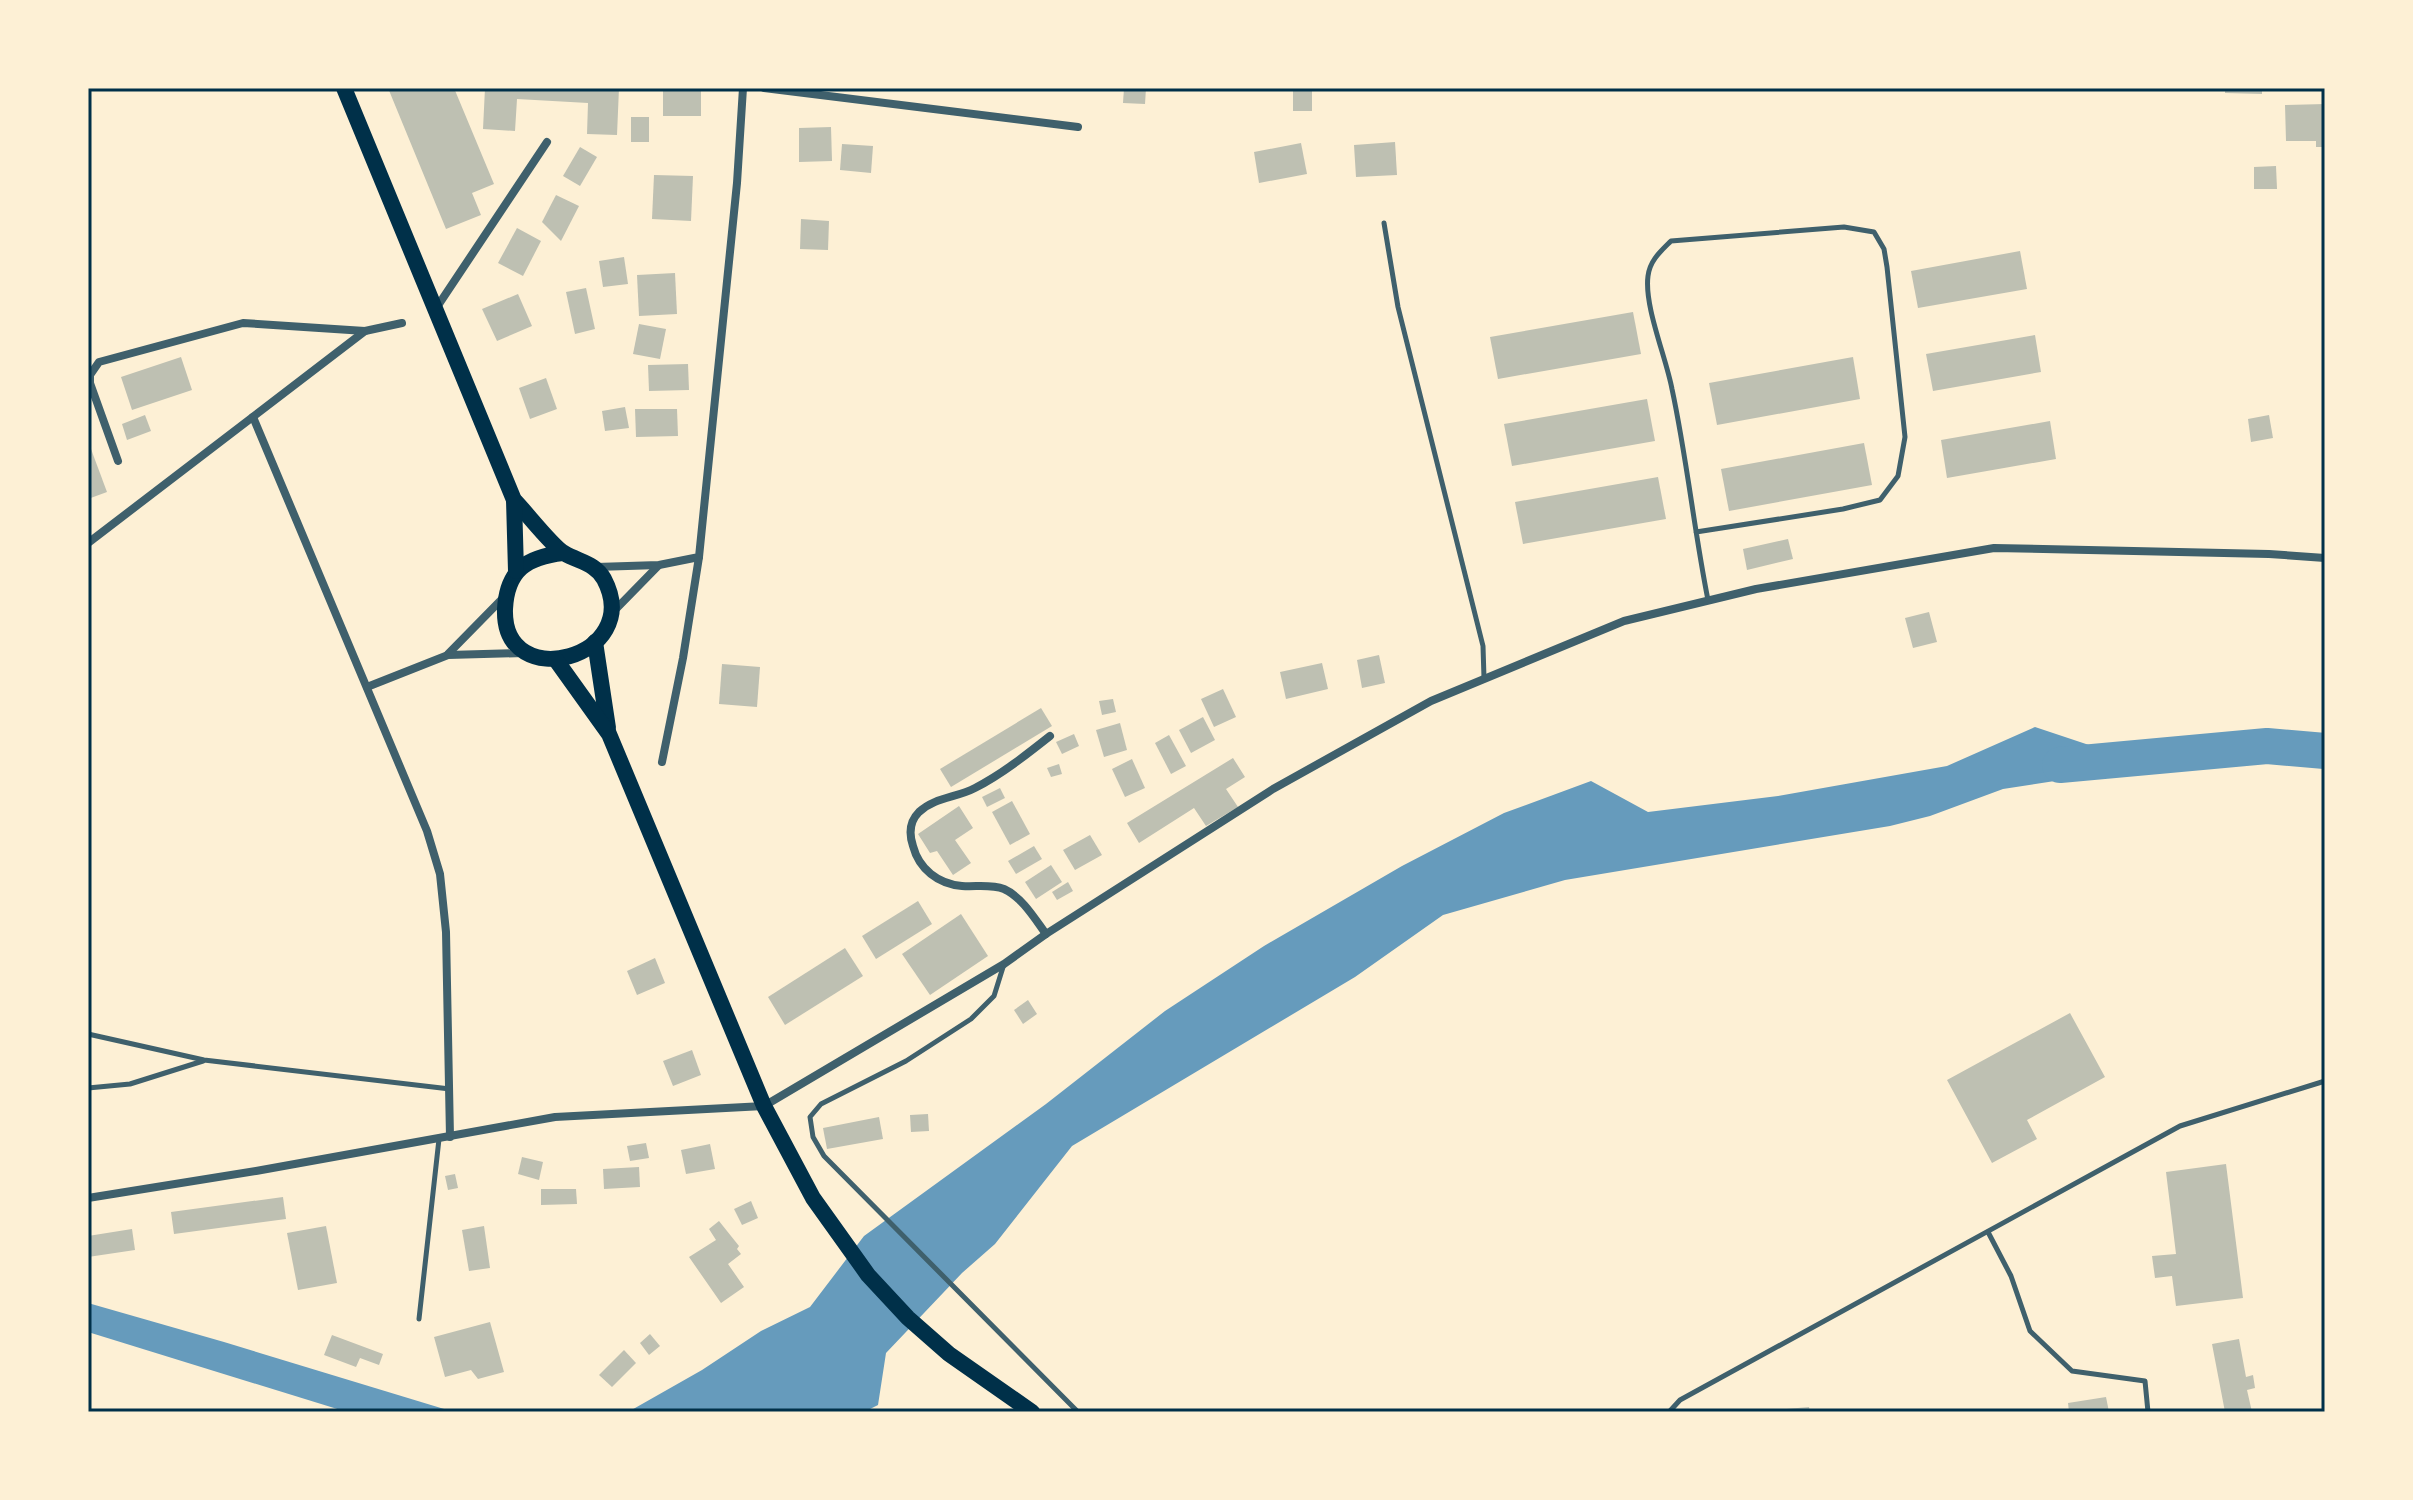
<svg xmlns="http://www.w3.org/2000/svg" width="2413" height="1500" font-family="Rubik,sans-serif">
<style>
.water{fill:#669bbc}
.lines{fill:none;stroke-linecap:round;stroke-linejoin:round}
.river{stroke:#669bbc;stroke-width:36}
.building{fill:#bec0b2}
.service{stroke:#3f606c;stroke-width:5}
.minor{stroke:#3f606c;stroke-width:8}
.primary{stroke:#003049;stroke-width:16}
.neatline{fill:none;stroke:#003049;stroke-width:3}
</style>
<rect width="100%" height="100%" fill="#fdf0d5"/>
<g class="water">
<path d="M2035 727 2098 748 2108 760 2107 773 2003 789 1930 816 1890 826 1565 880 1443 915 1355 977 1072 1146 995 1244 962 1273 886 1353 878 1405 864 1412H628L702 1370 761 1331 810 1307 864 1236 1046 1104 1165 1011 1264 946 1402 866 1504 813 1591 781 1648 812 1778 796 1947 766Z"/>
<path d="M88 1303 224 1342 454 1412H347L88 1332Z"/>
</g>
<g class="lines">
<path class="river" d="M2060 765 2267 746 2325 751"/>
</g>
<g class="building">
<path d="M388 88H454L494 184 472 193 481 215 446 229Z"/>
<path d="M485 88H619L617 135 587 134 588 103 517 99 515 131 483 129Z"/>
<rect x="663" y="88" width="38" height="28"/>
<path d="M1124 88H1146L1145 104 1123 103Z"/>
<rect x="1293" y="88" width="19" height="23"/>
<path d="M2225 88H2262V94L2225 93Z"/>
<path d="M2325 104V147H2316V141H2286L2285 105Z"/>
<rect x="631" y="117" width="18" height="25"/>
<path d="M831 127 832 161 799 162V128Z"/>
<path d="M1395 142 1397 175 1356 177 1354 145Z"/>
<path d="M1301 143 1307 174 1259 183 1254 152Z"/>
<path d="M842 144 873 146 871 173 840 170Z"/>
<path d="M580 147 597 157 580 186 563 176Z"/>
<path d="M2276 166 2277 189H2254V167Z"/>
<path d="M654 175 693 176 691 221 652 219Z"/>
<path d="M556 195 579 206 561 241 542 222Z"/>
<path d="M801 219 829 221 828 250 800 249Z"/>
<path d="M517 228 541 241 523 276 498 263Z"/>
<path d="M2020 251 2027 289 1918 308 1911 271Z"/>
<path d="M624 257 628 284 603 287 599 261Z"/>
<path d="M675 273 677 314 639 316 637 275Z"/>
<path d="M586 288 595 329 575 334 566 292Z"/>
<path d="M518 294 532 326 497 341 482 309Z"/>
<path d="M1633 312 1641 354 1498 379 1490 337Z"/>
<path d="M639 324 666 329 660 359 633 354Z"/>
<path d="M2035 335 2041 372 1933 391 1926 354Z"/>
<path d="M181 357 192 390 132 410 121 377Z"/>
<path d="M1853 357 1860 399 1717 425 1709 383Z"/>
<path d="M688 364 689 390 649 391 648 365Z"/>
<path d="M546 378 557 409 530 419 519 388Z"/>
<path d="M1647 399 1655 441 1512 466 1504 424Z"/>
<path d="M625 407 629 428 605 431 602 411Z"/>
<path d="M635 409H677L678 436 636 437Z"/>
<path d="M145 415 151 431 127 440 122 424Z"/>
<path d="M2269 415 2273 438 2251 442 2248 419Z"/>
<path d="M2050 421 2056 459 1947 478 1941 440Z"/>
<path d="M88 441 107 492 88 499Z"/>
<path d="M1864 443 1872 485 1729 511 1721 469Z"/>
<path d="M1658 477 1666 519 1523 544 1515 502Z"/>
<path d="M1788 539 1793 559 1747 570 1743 549Z"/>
<path d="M1929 612 1937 642 1913 648 1905 618Z"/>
<path d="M1379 655 1385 683 1362 688 1357 660Z"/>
<path d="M1322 663 1328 689 1286 699 1280 672Z"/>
<path d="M722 664 760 667 757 707 719 704Z"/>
<path d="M1223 689 1236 717 1214 727 1201 699Z"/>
<path d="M1113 699 1116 712 1102 715 1099 701Z"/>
<path d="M1041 708 1052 726 951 787 940 769Z"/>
<path d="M1203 717 1215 740 1191 753 1179 730Z"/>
<path d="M1120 723 1127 750 1104 757 1096 730Z"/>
<path d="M1074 734 1079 746 1062 754 1056 742Z"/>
<path d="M1169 735 1186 766 1171 774 1155 743Z"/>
<path d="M1233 758 1245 777 1226 789 1238 807 1206 826 1194 808 1139 843 1127 823Z"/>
<path d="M1132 759 1145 788 1125 797 1112 769Z"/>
<path d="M1059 764 1062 774 1051 777 1047 768Z"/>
<path d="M1000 788 1005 798 987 807 982 797Z"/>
<path d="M1012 801 1030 834 1010 845 992 812Z"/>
<path d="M959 806 973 828 955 840 971 863 953 875 937 851 930 853 918 834Z"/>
<path d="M1090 835 1102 855 1075 870 1063 850Z"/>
<path d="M1034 846 1042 859 1016 874 1008 861Z"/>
<path d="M1051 865 1062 882 1036 899 1025 882Z"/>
<path d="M1068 882 1073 891 1057 900 1052 892Z"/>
<path d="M918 901 932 924 876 959 862 936Z"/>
<path d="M961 914 988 956 930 995 902 954Z"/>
<path d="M845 948 863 976 785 1025 768 997Z"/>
<path d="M655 958 665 983 637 995 627 971Z"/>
<path d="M1028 1000 1037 1014 1023 1024 1014 1010Z"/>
<path d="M2070 1013 2105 1077 2027 1120 2037 1139 1992 1163 1947 1080Z"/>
<path d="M692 1050 701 1075 673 1086 663 1061Z"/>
<path d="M928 1114 929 1131 911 1132 910 1115Z"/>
<path d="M879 1117 883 1139 827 1149 823 1128Z"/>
<path d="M646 1143 649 1158 630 1161 627 1146Z"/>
<path d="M710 1144 715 1169 686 1174 681 1150Z"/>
<path d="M522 1157 543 1162 539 1180 518 1174Z"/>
<path d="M2226 1164 2243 1298 2176 1306 2172 1276 2155 1278 2152 1256 2176 1254 2166 1172Z"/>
<path d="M639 1167 640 1187 604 1189 603 1169Z"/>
<path d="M455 1174 458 1188 448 1190 445 1176Z"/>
<path d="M541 1189H576L577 1204 541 1205Z"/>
<path d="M283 1197 286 1219 174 1234 171 1212Z"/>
<path d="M751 1201 758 1218 742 1225 734 1209Z"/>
<path d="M719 1221 739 1246 737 1249 741 1254 728 1264 744 1287 721 1303 689 1257 716 1240 709 1229Z"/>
<path d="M326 1226 337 1283 298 1290 287 1233Z"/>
<path d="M484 1226 490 1268 469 1271 462 1230Z"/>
<path d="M132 1229 135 1250 88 1257V1236Z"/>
<path d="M490 1322 504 1372 478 1379 471 1370 445 1377 434 1337Z"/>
<path d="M650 1334 660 1346 649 1355 640 1343Z"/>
<path d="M332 1335 383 1354 379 1365 360 1358 356 1367 324 1355Z"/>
<path d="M2239 1339 2246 1377 2253 1375 2255 1388 2247 1390 2252 1412H2225L2212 1344Z"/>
<path d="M624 1350 636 1363 612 1387 599 1375Z"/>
<path d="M2106 1397 2109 1412H2069L2068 1403Z"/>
<path d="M1809 1407 1810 1412H1776V1410Z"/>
</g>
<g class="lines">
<g class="service">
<path d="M1384 223 1398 307 1483 646 1484 678"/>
<path d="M1696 532 1843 509 1880 500 1898 476 1905 437 1887 267 1884 249 1874 232 1844 227 1671 241C1661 251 1650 260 1648 276 1644 306 1666 357 1672 389 1687 459 1694 530 1708 600"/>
<path d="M1004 964 994 996 971 1019 906 1061 821 1104 810 1117 813 1137 824 1156 1078 1412"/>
<path d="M88 1034 204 1060 450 1089"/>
<path d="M88 1088 130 1084 203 1061"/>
<path d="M1988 1232 2011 1276 2030 1331 2072 1371 2145 1381 2148 1412"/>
<path d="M419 1319 439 1139"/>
<path d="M1669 1412 1680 1400 2180 1126 2325 1081"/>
</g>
<g class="minor">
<path d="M764 88 1078 127"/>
<path d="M435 310 547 142"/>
<path d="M253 417 427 831 440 874 446 932 450 1137"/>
<path d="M118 461 90 383V375L99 362 243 323 365 331"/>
<path d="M88 543 365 331 402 323"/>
<path d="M596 567 659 565 699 557 737 183 743 88"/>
<path d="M612 613 658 566"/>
<path d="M448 654 503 598"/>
<path d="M367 687 448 655 524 653"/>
<path d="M662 762 683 658 699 557"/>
<path d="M1046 934C1035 919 1022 897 1004 889 991 884 976 887 962 886 938 884 919 869 913 846 909 834 909 822 919 812 935 797 956 798 975 788 1002 774 1026 755 1050 736"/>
<path d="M88 1198 256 1171 555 1117 764 1106 1004 964 1046 934 1273 789 1431 701 1624 621 1756 589 1994 548 2269 554 2325 558"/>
</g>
<g class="primary">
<path d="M344 88 514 500C526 512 552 546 564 553 579 562 595 563 604 579 646 658 502 696 505 609 507 570 527 557 563 553"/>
<path d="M514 500 516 571"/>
<path d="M595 642 608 728"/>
<path d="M556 660 609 734 764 1106 813 1198 868 1275 908 1318 949 1354 1032 1412"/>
</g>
</g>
<rect width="2413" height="1500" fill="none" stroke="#fdf0d5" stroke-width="180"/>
<rect x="90" y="90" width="2233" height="1320" class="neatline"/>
</svg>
